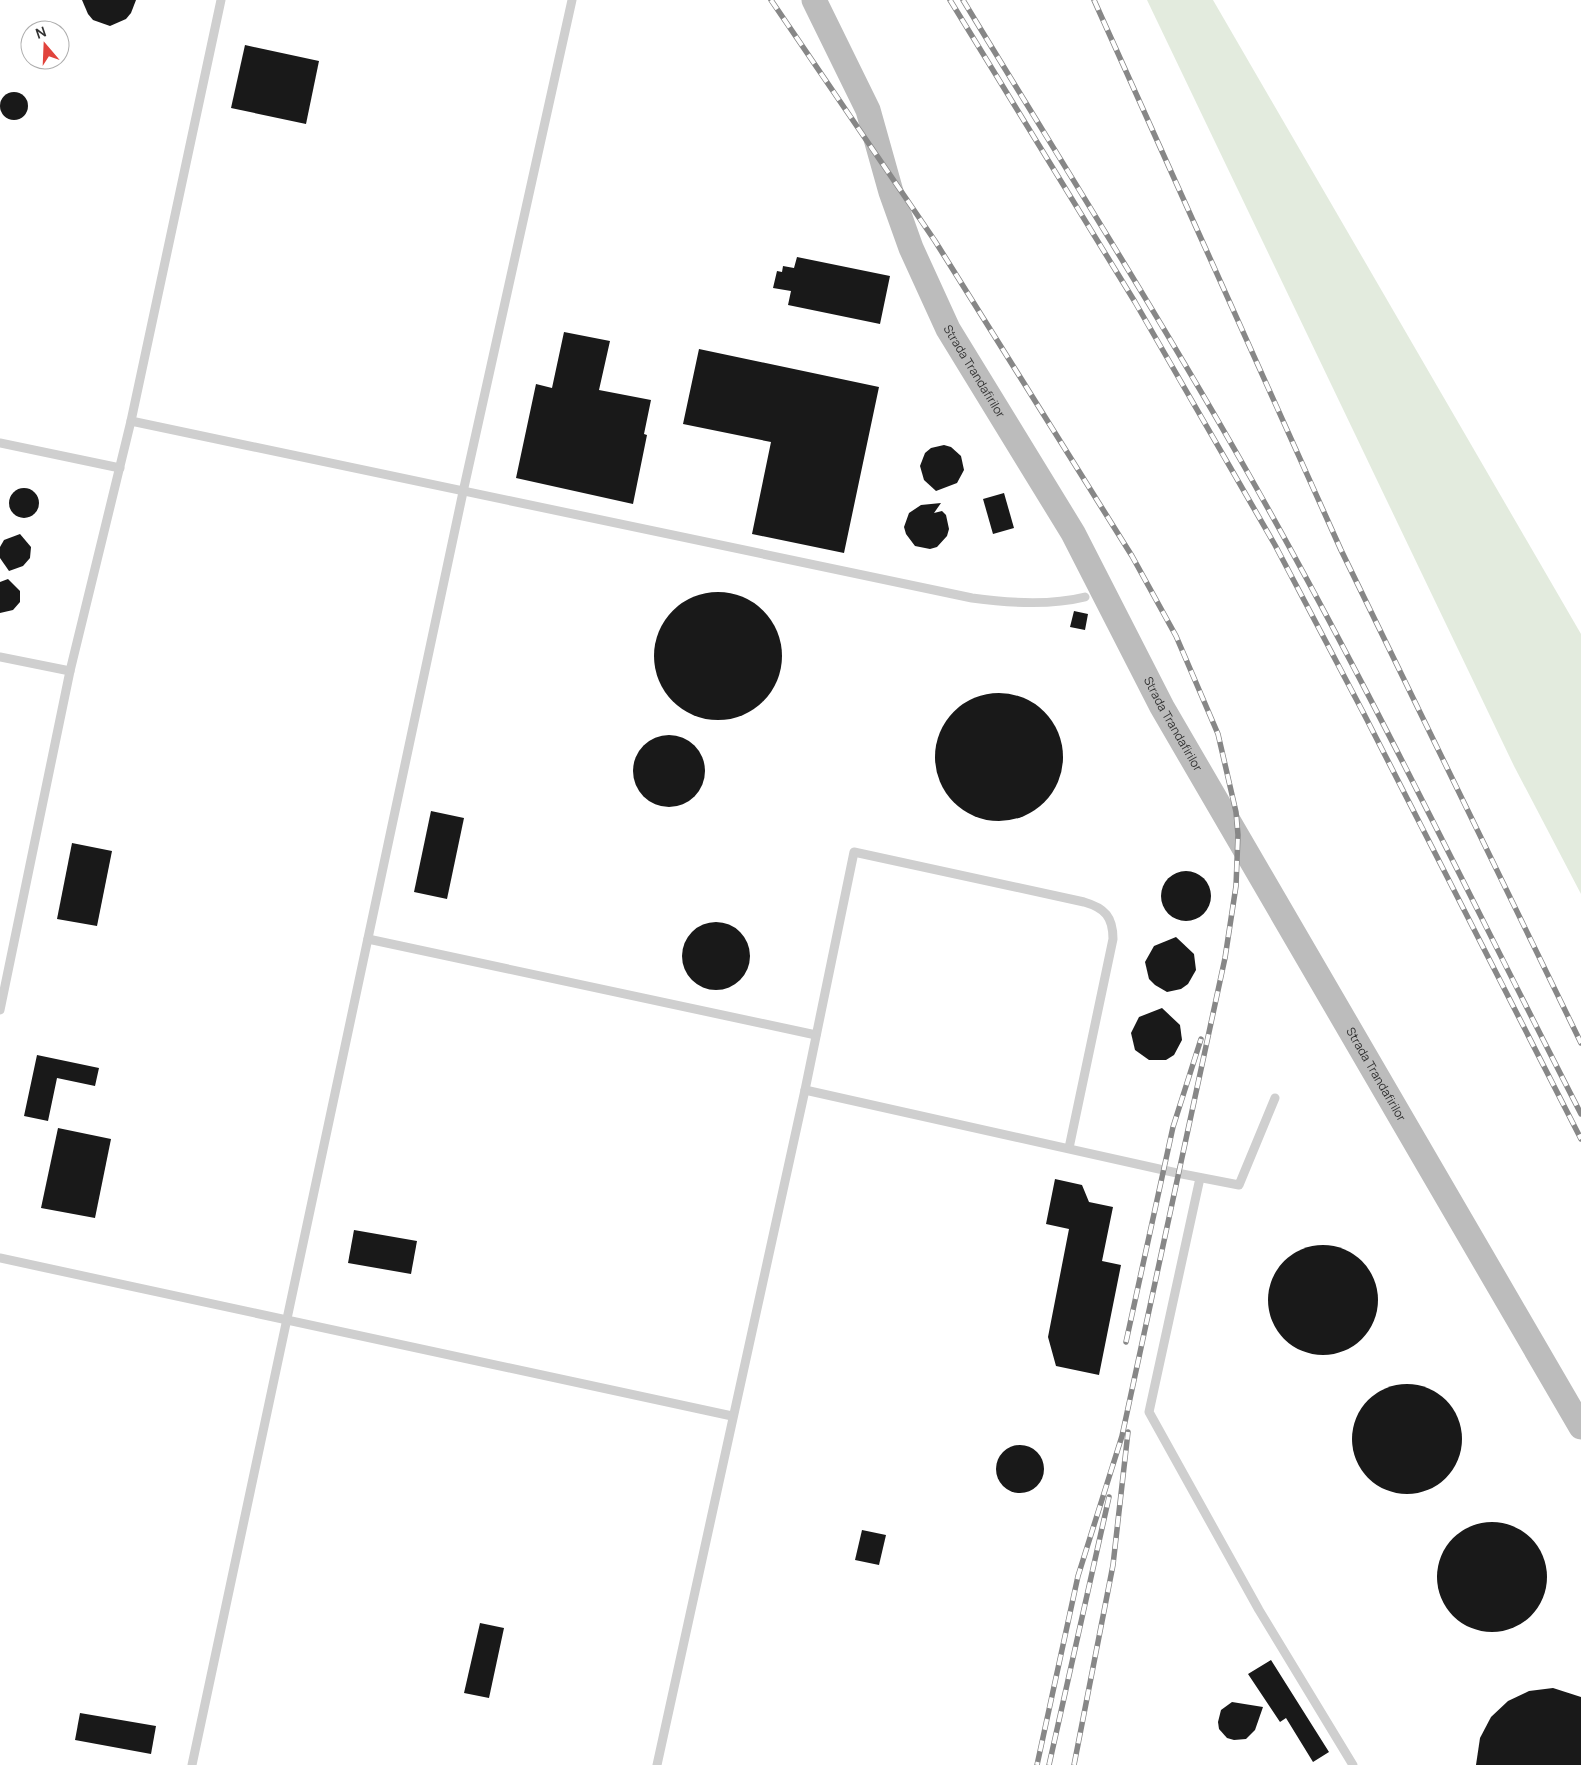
<svg xmlns="http://www.w3.org/2000/svg" width="1581" height="1765" font-family="Manrope,sans-serif">
<style>
.green{fill:#e3ebde}
.building{fill:#191919}
.lines{fill:none;stroke-linecap:round;stroke-linejoin:round}
.lane{stroke:#cfcfcf;stroke-width:9}
.secondary{stroke:#bcbcbc;stroke-width:25}
.rail-casing{stroke:#878787;stroke-width:5.5}
.rail{stroke:#fff;stroke-width:4;stroke-dasharray:11;stroke-linecap:butt}
.labels{text-anchor:middle;stroke-width:5;stroke-linejoin:round;paint-order:stroke}
.street-label{font-size:12px;fill:#323232;stroke:#fff}
</style>
<rect width="100%" height="100%" fill="#fff"/>
<path class="green" d="M1147 0H1213L1581 634V894L1514 766Z"/>
<g class="building">
<path d="M82 0H136L131 13 126 19 110 26 93 20 88 14Z"/>
<path d="M245 45 319 61 306 124 231 108Z"/>
<circle cx="14" cy="106" r="14"/>
<path d="M797 257 890 276 880 324 788 305 791 291 773 288 777 271 782 272 783 266 794 268Z"/>
<path d="M564 332 610 341 599 390 651 400 644 434 647 435 633 504 516 478 536 384 552 388Z"/>
<path d="M699 349 879 387 844 553 752 534 771 442 683 424Z"/>
<path d="M944 445 951 447 961 456 964 470 957 483 936 491 924 480 920 466 925 453 931 448Z"/>
<circle cx="24" cy="503" r="15"/>
<path d="M1004 493 1014 528 993 534 983 499Z"/>
<path d="M941 503 934 513 942 511 946 515 949 529 947 536 937 547 930 549 915 546 906 534 904 527 909 513 921 505Z"/>
<path d="M20 534 31 547 30 558 23 566 9 571 0 558V547L4 540Z"/>
<path d="M8 579 20 591V602L13 610 0 613V582Z"/>
<circle cx="718" cy="656" r="64"/>
<path d="M1074 611 1088 614 1085 630 1070 627Z"/>
<circle cx="999" cy="757" r="64"/>
<circle cx="669" cy="771" r="36"/>
<path d="M431 811 464 818 447 899 414 892Z"/>
<path d="M72 843 112 851 97 926 57 919Z"/>
<circle cx="1186" cy="896" r="25"/>
<circle cx="716" cy="956" r="34"/>
<path d="M1176 937 1194 954 1196 970 1188 984 1181 989 1167 992 1155 985 1149 979 1145 962 1154 946Z"/>
<path d="M1162 1008 1180 1025 1182 1040 1174 1055 1166 1060H1149L1135 1050 1131 1033 1139 1017Z"/>
<path d="M37 1055 99 1068 95 1086 57 1078 48 1121 24 1116Z"/>
<path d="M58 1128 111 1139 95 1218 41 1208Z"/>
<path d="M1055 1179 1082 1185 1089 1202 1113 1207 1102 1261 1121 1265 1099 1375 1056 1366 1048 1337 1069 1229 1046 1224Z"/>
<path d="M354 1230 417 1241 411 1274 348 1263Z"/>
<circle cx="1323" cy="1300" r="55"/>
<circle cx="1407" cy="1439" r="55"/>
<circle cx="1020" cy="1469" r="24"/>
<circle cx="1492" cy="1577" r="55"/>
<path d="M862 1530 886 1535 879 1565 855 1560Z"/>
<path d="M480 1623 504 1628 489 1698 464 1693Z"/>
<path d="M1271 1660 1329 1752 1313 1762 1286 1718 1280 1722 1248 1674Z"/>
<path d="M1553 1688 1581 1697V1765H1476L1480 1738 1491 1717 1508 1701 1529 1691Z"/>
<path d="M1232 1702 1263 1707 1255 1730 1246 1739 1234 1740 1227 1738 1219 1729 1218 1722 1221 1710Z"/>
<path d="M80 1713 156 1726 151 1754 75 1740Z"/>
</g>
<g class="lines">
<g class="lane">
<path d="M131 421 972 598C1008 603 1049 606 1085 597"/>
<path d="M0 443 120 468"/>
<path d="M0 657 70 671"/>
<path d="M368 939 816 1035"/>
<path d="M0 1010 70 671 131 421 221 0"/>
<path d="M805 1090 1177 1173 1239 1185 1275 1098"/>
<path d="M1200 1178 1149 1412 1259 1610 1353 1765"/>
<path d="M0 1258 732 1416"/>
<path d="M192 1765 463 492 572 0"/>
<path d="M657 1765 805 1090 854 852 1084 902C1105 908 1113 917 1113 939L1069 1148"/>
</g>
<path class="secondary" id="s1" d="M814 0 868 110 891 192 911 248 948 329 1073 533 1162 707 1581 1427"/>
<g class="rail-casing">
<g id="rail">
<path d="M771 0 935 241 1132 556 1176 636 1218 734 1236 812 1238 835 1236 886 1225 958 1122 1436 1078 1576 1037 1765"/>
<path d="M950 0 1135 302 1275 545 1364 714 1581 1139"/>
<path d="M963 0C1057 155 1154 308 1244 466 1365 678 1470 898 1581 1114"/>
<path d="M1094 0 1341 550 1581 1043"/>
<path d="M1126 1342 1173 1127 1201 1039"/>
<path d="M1049 1765 1109 1497"/>
<path d="M1074 1765 1113 1565 1128 1432"/>
</g>
</g>
<use href="#rail" class="rail"/>
</g>
<g class="labels">
<g class="street-label">
<text dy="4" stroke="none"><textPath href="#s1" startOffset="406">Strada Trandafirilor</textPath></text>
<text dy="4" stroke="none"><textPath href="#s1" startOffset="811">Strada Trandafirilor</textPath></text>
<text dy="4" stroke="none"><textPath href="#s1" startOffset="1216">Strada Trandafirilor</textPath></text>
</g>
</g>
<g transform="translate(45 45) rotate(341)"><circle r="24" fill="#ffffff" stroke="#adadad"/>
<path d="M0-4L9 19L0 12L-9 19Z" fill="#e1433c"/>
<text y="-8" font-size="14" font-weight="bold" text-anchor="middle" fill="#323232">N</text>
</g>
</svg>
